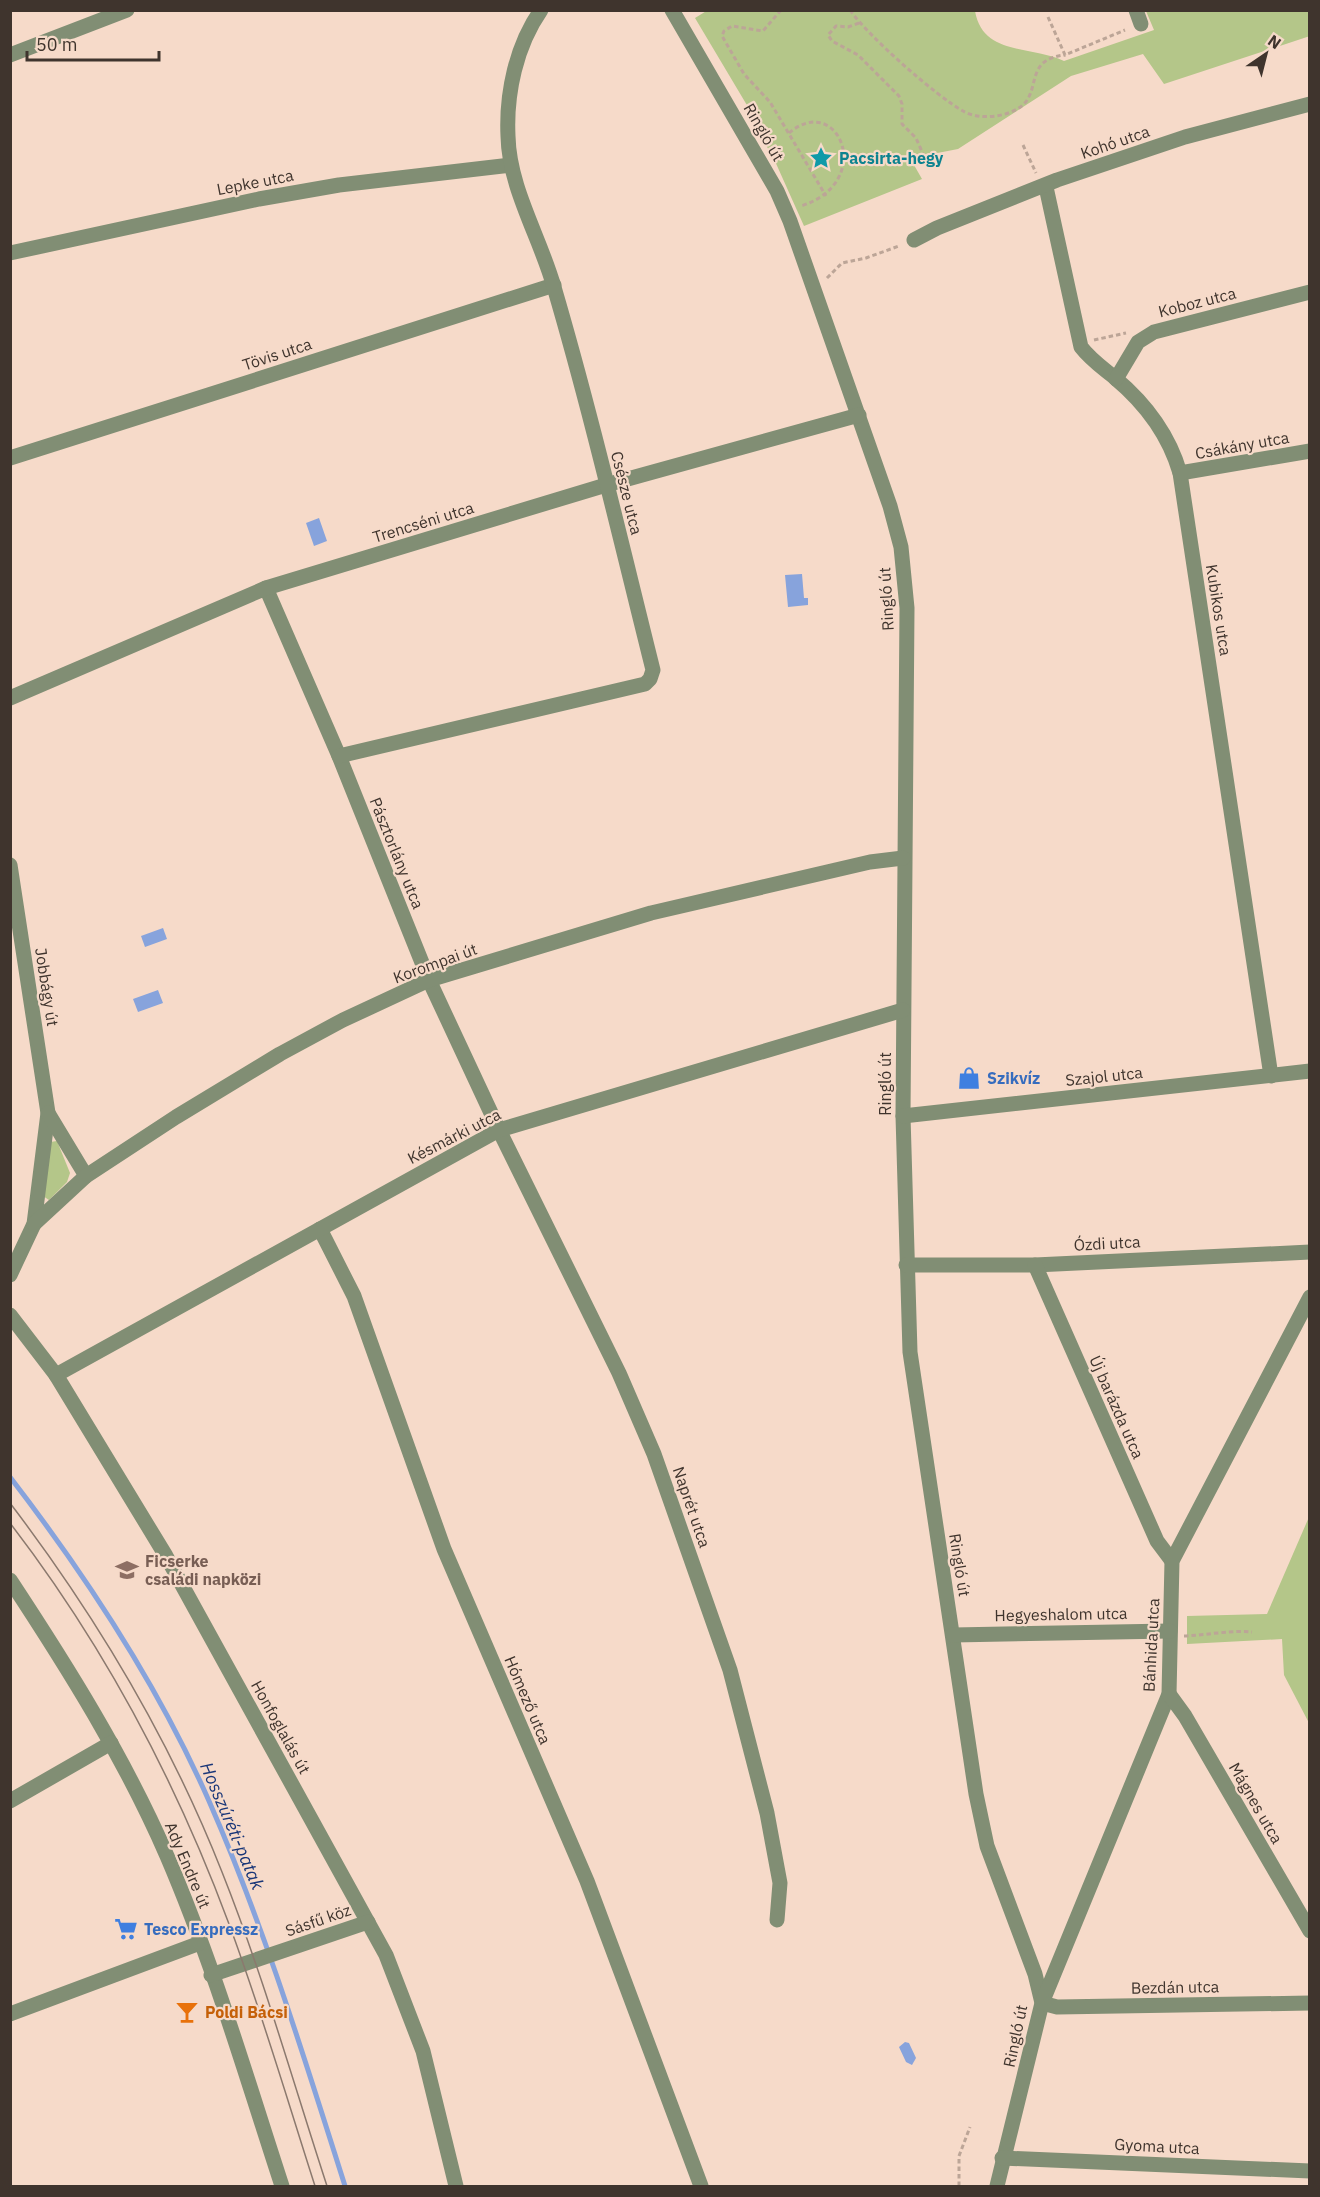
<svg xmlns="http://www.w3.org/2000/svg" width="1320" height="2197" font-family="'IBM Plex Sans',sans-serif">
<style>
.green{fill:#b4c689}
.water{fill:#87a3dc}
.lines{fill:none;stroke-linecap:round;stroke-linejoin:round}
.stream{stroke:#87a3dc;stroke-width:5}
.path{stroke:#bca597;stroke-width:3;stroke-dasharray:4.5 3;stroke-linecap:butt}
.minor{stroke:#818e74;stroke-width:15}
.tram{stroke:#8b796e;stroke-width:1.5}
.labels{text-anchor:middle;stroke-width:4.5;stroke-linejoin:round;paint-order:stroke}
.street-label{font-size:16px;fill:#3f342d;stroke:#f6dac9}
.culture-label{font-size:16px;font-weight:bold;fill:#0d838f;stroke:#f6dac9;text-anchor:start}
.shop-label{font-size:16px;font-weight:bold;fill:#366cbe;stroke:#f6dac9;text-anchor:start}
.education-label{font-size:16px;font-weight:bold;fill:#785e54;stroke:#f6dac9;text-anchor:start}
.food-label{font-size:16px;font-weight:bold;fill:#c56008;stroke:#f6dac9;text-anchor:start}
.water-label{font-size:18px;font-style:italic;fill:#193678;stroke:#f6dac9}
</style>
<rect width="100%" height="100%" fill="#f6dac9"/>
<g class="green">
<path d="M708 10 975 11C983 56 1030 45 1064 61L1154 30 1146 11H1309L1310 36 1164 84 1143 54 1071 76 958 149 917 157 914 165 922 179 804 226 774 159 751 119 754 117 695 18Z"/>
<path d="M57 1141 70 1173 67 1182 49 1200 43 1196 50 1142Z"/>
<path d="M1309 1517V1723L1284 1675 1282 1639 1187 1644V1616L1267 1614Z"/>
</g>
<g class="water">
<path d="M319 518 327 541 314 546 306 523Z"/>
<path d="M802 574 804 598H808V605L788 607 785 575Z"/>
<path d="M163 928 167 939 145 947 141 936Z"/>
<path d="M158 990 163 1003 138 1012 133 999Z"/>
<path d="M905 2042 909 2043 916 2058 912 2065 906 2062 899 2047Z"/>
</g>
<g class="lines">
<path class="stream" d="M10 1477C87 1577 158 1685 209 1801 264 1926 304 2057 345 2186"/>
<g class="path">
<path d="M781 10 763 31 732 26 724 31 722 36 744 74 770 102 826 196"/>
<path d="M850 10C868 36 936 96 963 111 980 121 1010 117 1024 104 1040 87 1026 59 1065 55"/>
<path d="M1048 17 1065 55 1125 30"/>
<path d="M859 23 848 27 836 26 828 35 832 41 858 55 899 96 902 104V124L916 138 927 163"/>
<path d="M789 133C838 91 877 182 801 206"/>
<path d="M1023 145 1036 173"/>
<path d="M827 278 842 263 866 258 899 246"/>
<path d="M1094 340 1126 333"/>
<path d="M1184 1636C1207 1635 1231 1630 1252 1632"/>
<path d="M959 2186V2156L970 2127"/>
</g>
<g class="minor">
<path d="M672 10 777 191 790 221 890 506 901 547 907 608 903 1116 910 1352 976 1794 987 1846 1035 1974 1042 2003 997 2186"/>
<path d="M1136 10 1141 24"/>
<path d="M10 55 127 10"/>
<path d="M1046 187 1081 347C1091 360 1103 368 1115 378 1146 404 1169 435 1180 473L1271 1076"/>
<path d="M914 240 937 228 1057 180 1185 137 1310 104"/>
<path d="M10 253 259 199 339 185 511 165"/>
<path d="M1116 379 1138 342 1154 332 1310 292"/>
<path d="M10 458 554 285"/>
<path d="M1180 473 1310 451"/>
<path d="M266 588 339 756 429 980 499 1130 619 1373 654 1454 730 1670 767 1813 780 1883 777 1920"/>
<path d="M10 698 266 588 606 485 859 415"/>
<path d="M339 756 645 684 650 679 653 670C621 542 591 413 554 287 540 237 509 188 508 136 506 93 516 46 541 10"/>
<path d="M10 865 48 1113 34 1224 10 1275"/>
<path d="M48 1113 86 1176"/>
<path d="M903 1116 1310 1071"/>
<path d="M34 1224 86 1176 176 1117 280 1054 343 1020 429 980 651 913 870 862 903 858"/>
<path d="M320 1229 354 1296 444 1549 587 1881 701 2186"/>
<path d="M906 1265H1035L1310 1252"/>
<path d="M1035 1265 1157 1541 1172 1561"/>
<path d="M1310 1297 1172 1561 1169 1694 1042 2003 1057 2007 1310 2003"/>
<path d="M10 1315 56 1375 166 1556 386 1955 423 2051 456 2186"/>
<path d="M56 1375 499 1130 903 1010"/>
<path d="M10 1580C68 1668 125 1759 167 1856 213 1963 246 2076 282 2186"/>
<path d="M953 1635 1170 1631"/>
<path d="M1169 1694 1185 1716 1310 1931"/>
<path d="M10 1801 111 1743"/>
<path d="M211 1975 368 1922"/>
<path d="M10 2014 200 1943"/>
<path d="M1002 2158 1310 2171"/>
</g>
<g class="tram">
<path d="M10 1503C96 1616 170 1740 222 1872 263 1975 293 2082 327 2186"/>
<path d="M10 1523C103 1644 176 1781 229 1924 261 2010 287 2099 315 2186"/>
</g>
</g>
<defs>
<g id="sight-bare" transform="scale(1.8)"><path d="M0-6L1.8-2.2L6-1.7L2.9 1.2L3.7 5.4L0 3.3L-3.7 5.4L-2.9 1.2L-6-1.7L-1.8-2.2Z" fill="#0f9aa8" stroke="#f6dac9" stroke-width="2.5" paint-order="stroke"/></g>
<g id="shop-bare" transform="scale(1.8)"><path d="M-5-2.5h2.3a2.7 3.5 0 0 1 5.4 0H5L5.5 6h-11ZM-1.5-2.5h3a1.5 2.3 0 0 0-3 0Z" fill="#3f7fe0" stroke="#f6dac9" stroke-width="2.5" paint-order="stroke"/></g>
<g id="school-bare" transform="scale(1.8)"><path d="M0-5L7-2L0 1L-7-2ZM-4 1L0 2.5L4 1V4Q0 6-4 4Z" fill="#8d6e63" stroke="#f6dac9" stroke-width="2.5" paint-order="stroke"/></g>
<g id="supermarket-bare" transform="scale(1.8)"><path d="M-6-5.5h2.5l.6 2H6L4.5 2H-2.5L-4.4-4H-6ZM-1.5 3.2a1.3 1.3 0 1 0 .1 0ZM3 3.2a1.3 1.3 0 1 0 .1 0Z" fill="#3f7fe0" stroke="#f6dac9" stroke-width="2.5" paint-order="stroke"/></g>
<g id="bar-bare" transform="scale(1.8)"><path d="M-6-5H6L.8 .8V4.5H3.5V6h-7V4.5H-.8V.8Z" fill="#e8710a" stroke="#f6dac9" stroke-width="2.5" paint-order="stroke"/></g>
</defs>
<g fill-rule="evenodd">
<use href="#sight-bare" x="821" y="158"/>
<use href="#shop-bare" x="969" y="1078"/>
<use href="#school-bare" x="127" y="1570"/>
<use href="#supermarket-bare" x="126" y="1929"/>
<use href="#bar-bare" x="187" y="2012"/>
</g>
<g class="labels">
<g class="street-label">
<text transform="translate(764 132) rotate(60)" y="6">Ringló út</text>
<text transform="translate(1115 142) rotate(-19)" y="6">Kohó utca</text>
<text transform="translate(255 182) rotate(-11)" y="6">Lepke utca</text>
<text transform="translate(1197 302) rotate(-14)" y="6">Koboz utca</text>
<text transform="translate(277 354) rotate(-18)" y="6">Tövis utca</text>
<text transform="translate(1242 445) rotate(-10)" y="6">Csákány utca</text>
<text transform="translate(627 493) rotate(76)" y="6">Csésze utca</text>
<text transform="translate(423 522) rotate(-17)" y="6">Trencséni utca</text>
<text transform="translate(886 599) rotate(-93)" y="6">Ringló út</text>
<text transform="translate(1219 610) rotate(81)" y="6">Kubikos utca</text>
<text transform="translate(397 853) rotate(68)" y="6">Pásztorlány utca</text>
<text transform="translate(435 963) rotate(-20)" y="6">Korompai út</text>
<text transform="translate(47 987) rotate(81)" y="6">Jobbágy út</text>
<text transform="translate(1104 1076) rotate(-6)" y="6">Szajol utca</text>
<text transform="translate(885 1084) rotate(-90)" y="6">Ringló út</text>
<text transform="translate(454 1136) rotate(-27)" y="6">Késmárki utca</text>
<text transform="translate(1107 1243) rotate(-3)" y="6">Ózdi utca</text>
<text transform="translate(1117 1407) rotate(66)" y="6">Új barázda utca</text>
<text transform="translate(692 1507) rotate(71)" y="6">Naprét utca</text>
<text transform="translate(960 1565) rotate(81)" y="6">Ringló út</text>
<text transform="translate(1061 1614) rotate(-1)" y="6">Hegyeshalom utca</text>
<text transform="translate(1151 1645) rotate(-87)" y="6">Bánhida utca</text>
<text transform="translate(528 1700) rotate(67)" y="6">Hómező utca</text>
<text transform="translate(281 1727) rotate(61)" y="6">Honfoglalás út</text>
<text transform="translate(1256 1803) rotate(60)" y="6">Mágnes utca</text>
<text transform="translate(188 1865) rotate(67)" y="6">Ady Endre út</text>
<text transform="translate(318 1920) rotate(-19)" y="6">Sásfű köz</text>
<text transform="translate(1175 1987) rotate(-1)" y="6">Bezdán utca</text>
<text transform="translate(1015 2036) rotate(-78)" y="6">Ringló út</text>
<text transform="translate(1157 2146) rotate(3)" y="6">Gyoma utca</text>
</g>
<g class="culture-label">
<text x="839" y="164">Pacsirta-hegy</text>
</g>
<g class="shop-label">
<text x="987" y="1084">Szikvíz</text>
<text x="144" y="1935">Tesco Expressz</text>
</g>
<g class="education-label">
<text x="145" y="1567">Ficserke<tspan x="145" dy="18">családi napközi</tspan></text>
</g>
<g class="food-label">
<text x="205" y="2018">Poldi Bácsi</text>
</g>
<g class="water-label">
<text transform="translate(232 1826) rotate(67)" y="6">Hosszúréti-patak</text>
</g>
</g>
<rect width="1320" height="2197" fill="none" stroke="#3f342d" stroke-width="24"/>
<g transform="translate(1266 54) rotate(35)" stroke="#f6dac9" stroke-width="4.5" paint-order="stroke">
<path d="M0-4.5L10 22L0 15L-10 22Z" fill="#3f342d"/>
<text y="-9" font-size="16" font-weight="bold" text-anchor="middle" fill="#3f342d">N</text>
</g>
<path d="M27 51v9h132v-9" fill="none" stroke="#3f342d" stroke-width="3"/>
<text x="36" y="51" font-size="18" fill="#3f342d" stroke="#f6dac9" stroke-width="4.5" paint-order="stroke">50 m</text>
</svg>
